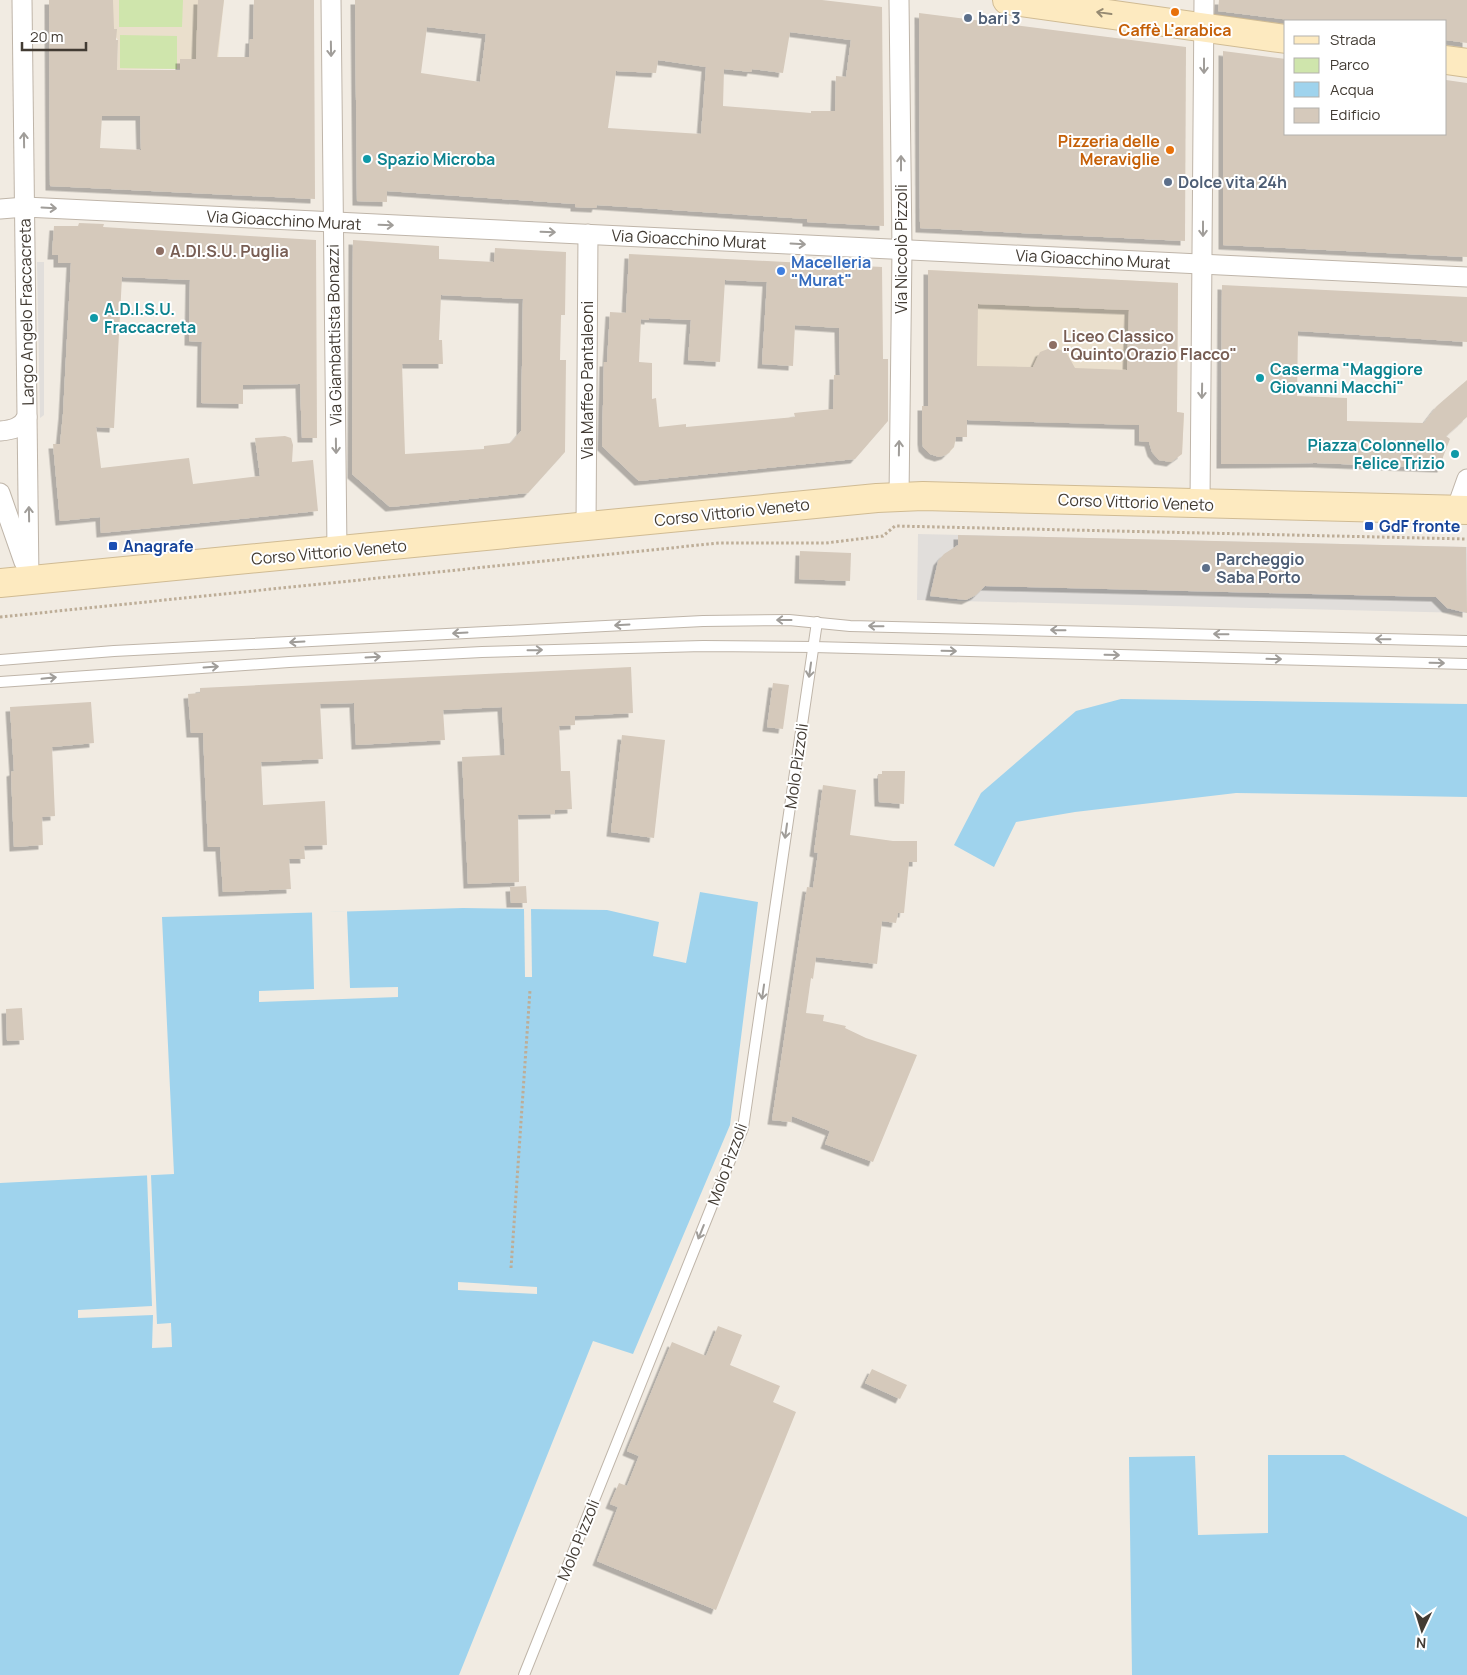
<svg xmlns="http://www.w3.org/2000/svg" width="1467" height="1675" font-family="Manrope,sans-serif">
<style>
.education{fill:#eadfcc}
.green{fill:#cfe5ac}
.parking{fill:#e1dedb}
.water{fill:#9fd3ed}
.pier{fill:#f1ebe2}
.building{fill:#d5c9bb;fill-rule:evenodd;filter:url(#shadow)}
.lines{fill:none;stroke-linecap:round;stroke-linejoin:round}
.lane-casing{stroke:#bfb5a9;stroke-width:12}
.street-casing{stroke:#bfb5a9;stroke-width:21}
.secondary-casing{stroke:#d0bb93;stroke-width:30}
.path{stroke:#bdad97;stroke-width:3;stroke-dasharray:2.5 2.5;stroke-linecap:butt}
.lane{stroke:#fff;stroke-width:10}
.street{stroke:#fff;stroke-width:19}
.secondary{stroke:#fdeac0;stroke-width:28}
.oneway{stroke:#968a72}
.oneway2{stroke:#a09d99}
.food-dot{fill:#e8710a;stroke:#fff;stroke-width:2}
.service-dot{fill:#5c6f8a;stroke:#fff;stroke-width:2}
.culture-dot{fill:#0f9aa8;stroke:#fff;stroke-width:2}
.education-dot{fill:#8d6e63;stroke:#fff;stroke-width:2}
.shop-dot{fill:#3f7fe0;stroke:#fff;stroke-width:2}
.transit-dot{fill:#1a4fb4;stroke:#fff;stroke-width:2}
.labels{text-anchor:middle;stroke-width:4;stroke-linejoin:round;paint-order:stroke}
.service-label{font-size:16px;font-weight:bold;fill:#4e5e75;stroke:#fff;text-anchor:start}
.food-label{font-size:16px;font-weight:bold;fill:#c56008;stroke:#fff}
.culture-label{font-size:16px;font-weight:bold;fill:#0d838f;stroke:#fff;text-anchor:start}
.street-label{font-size:16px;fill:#423b33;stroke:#fff}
.education-label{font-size:16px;font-weight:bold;fill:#785e54;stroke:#fff;text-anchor:start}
.shop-label{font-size:16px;font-weight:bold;fill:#366cbe;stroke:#fff;text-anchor:start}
.transit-label{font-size:16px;font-weight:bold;fill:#164399;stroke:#fff;text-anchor:start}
</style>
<defs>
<filter id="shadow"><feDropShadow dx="-4.5" dy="4.5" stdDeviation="0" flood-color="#0004"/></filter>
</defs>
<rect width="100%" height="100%" fill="#f1ebe2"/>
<g class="education">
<path d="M49 0H224L217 68 117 70 118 40 110 29Z"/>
<path d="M928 270 1178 283 1177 412 1184 413 1182 454 1171 462 1159 460 1152 452 1151 442 1139 441V425L967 420 955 437 954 447 949 453 939 457 927 452 922 444V406H928Z"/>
</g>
<g class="green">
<path d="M119 0H183L182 27H119Z"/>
<path d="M120 35 177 36V69L120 68Z"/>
</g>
<g class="parking">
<path d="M37 262H44V415L40 418Z"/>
<path d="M918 534 1467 547V613L917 600Z"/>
</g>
<g class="water">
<path d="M1121 699 1467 704V797L1236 793 1075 812 1016 822 994 867 954 845 981 793 1076 711Z"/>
<path d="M700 892 758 902 730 1125 633 1354 593 1341 459 1675H0V1183L174 1174 162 917 463 908 607 910 659 922 653 956 686 963Z"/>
<path d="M1268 1455H1344L1467 1517V1675H1132L1129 1457 1195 1456 1198 1535 1268 1533Z"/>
</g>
<g class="pier">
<path d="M524 909H531L532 977H525Z"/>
<path d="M347 911 350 988 398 987V997L259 1002V991L314 989 312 912Z"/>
<path d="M147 1175H151L157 1324 171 1323 172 1347 152 1348 153 1315 78 1318V1310L152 1306Z"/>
<path d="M458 1282 537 1287V1294L458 1290Z"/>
</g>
<g class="building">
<path d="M49 0H113L114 29H117L116 40H118L117 70H180V59H196L198 0H224L217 57H249L250 39H253L254 0H314L315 199 50 186ZM102 116H140L141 150 100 148Z"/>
<path d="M355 0H822L882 7 884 226 807 222V219L597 205 596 208 575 207V204L387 191V202L357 201ZM427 27 486 34 480 82 421 73ZM790 32 851 40 846 77 836 76 835 111H811V113L723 106 724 69 751 72 752 69 783 73ZM658 60 706 67 701 134 608 128 616 71 656 73Z"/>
<path d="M1219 0H1467V43L1446 40V21H1299L1218 11Z"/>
<path d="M919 13 1186 47 1185 241 920 228Z"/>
<path d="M1223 51 1286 59V134H1446V80L1467 83V257L1223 245Z"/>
<path d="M79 223 104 224 103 227 316 240 317 438H302L300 384 243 385V404L201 403 202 342 189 341 190 280 122 277 114 428 96 427 101 468 189 458 193 484 260 476 255 438 285 436 291 438 293 445 292 462 313 460 318 511 101 533 100 517 60 521 53 444H60L63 414 71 263H58V255H52L54 226H78Z"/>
<path d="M353 240 439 246V259L494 262 495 248 566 252 565 315H561L560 360H566L565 452 528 493 390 507 352 474ZM441 295 523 299 521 431 511 443 484 446V449L405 454 402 364H443L442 340H439Z"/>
<path d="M629 254 882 267 883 359H888V421L855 459 639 481 602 446 604 362H607L610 312 626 313ZM725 280 767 282 762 364 793 366 795 325 839 328 840 375H834L833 409 794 413 795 417 686 427V424L659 427 656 398 652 399V363L639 362 641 319 649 320V318L691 320 688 360 720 362Z"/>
<path d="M928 270 1178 283 1177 412 1184 413 1182 454 1171 462 1159 460 1152 452 1149 442 1139 441V425L967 420V437H956L954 447 946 455 939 457 930 454 923 447 922 440V406H928ZM978 304 1129 310 1127 370 1075 368 1066 352 1053 347 1040 352 1033 367 977 366Z"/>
<path d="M1222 285 1467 297V342L1298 331 1297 396 1347 398V421L1424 423 1437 406 1467 380V417L1446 436 1450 439 1443 457 1442 468 1316 463 1221 464Z"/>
<path d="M958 535 1466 547 1467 613 1447 608 1436 597 985 586 976 595 966 600 930 596 938 561 944 554 958 545Z"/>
<path d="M800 551 851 553 850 581 799 579Z"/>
<path d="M631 667 633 713 575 716V725L559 726 561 771H570L572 809 555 810V814L518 815 519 882 468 884 462 757 505 755 502 707 443 710 445 740 356 745 354 703 320 704 323 759 261 762 263 805 325 801 327 845 304 846 305 859H289L291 889 223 892 220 847H208L203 733H191L188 694 200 693V688Z"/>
<path d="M773 683 789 685 783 729 767 727Z"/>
<path d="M91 702 94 743 52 747 55 816 42 817 43 845 14 847 11 772 14 771 10 707Z"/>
<path d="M622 735 665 740 654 838 611 832Z"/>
<path d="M882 771H905L904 804 879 802 878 774H882Z"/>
<path d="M823 785 856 790 850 835 893 841H917V862H909L904 913H898L896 923 882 921 877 964 816 957 813 979 811 978 806 1013 824 1015 823 1021 846 1026 845 1028 866 1038 917 1055 873 1162 825 1144 830 1131 792 1116 791 1122 772 1120 807 887 813 888 818 853 814 852Z"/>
<path d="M526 886 527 903H511L510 887Z"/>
<path d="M22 1008 24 1040 7 1041 6 1009Z"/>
<path d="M718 1326 742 1335 730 1365 780 1386 773 1402 796 1412 716 1610 597 1561 618 1507 610 1504 619 1483 627 1486 639 1456 627 1451 672 1342 706 1356Z"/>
<path d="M872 1369 907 1385 900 1399 865 1383Z"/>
</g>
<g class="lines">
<g class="lane-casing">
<g id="lane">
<path d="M0 660 114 651 703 621 789 620 850 626 1467 641"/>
<path d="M0 682 289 662 482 652 703 646 813 647 1467 664"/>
<path d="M524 1675 743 1128 817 622"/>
</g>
</g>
<g class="street-casing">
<g id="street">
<path d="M22 0 29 580"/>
<path d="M331 0 337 551"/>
<path d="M0 209 25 207 1467 277"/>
<path d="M0 431C12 430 21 428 27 417"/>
<path d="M0 493 24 562"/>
<path d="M899 497 902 249 899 0"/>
<path d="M1200 504 1204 0"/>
<path d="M1456 510 1467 479"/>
<path d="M586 527 588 234"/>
</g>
</g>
<g class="secondary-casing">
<g id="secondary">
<path d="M1007 0 1286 39"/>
<path d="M1446 60 1467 63"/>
<path d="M0 583 877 498 923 496 1467 510"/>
</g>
</g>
<g class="path">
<path d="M0 617 719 543H826L883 536 895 526 1467 539"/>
<path d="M511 1268 530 990"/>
</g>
<use href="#lane" class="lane"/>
<use href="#street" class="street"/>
<use href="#secondary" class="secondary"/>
</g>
<defs><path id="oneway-shaft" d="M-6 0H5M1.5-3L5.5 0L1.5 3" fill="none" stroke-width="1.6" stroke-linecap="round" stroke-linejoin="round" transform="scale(1.25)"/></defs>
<use class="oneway" href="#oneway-shaft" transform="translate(1104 13) rotate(-172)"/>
<g class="oneway2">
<use href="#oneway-shaft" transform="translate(331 49) rotate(89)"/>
<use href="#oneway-shaft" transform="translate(1204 66) rotate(90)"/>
<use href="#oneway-shaft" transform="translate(24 140) rotate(-91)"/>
<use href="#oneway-shaft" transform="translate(901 163) rotate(-90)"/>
<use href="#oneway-shaft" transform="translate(49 208) rotate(3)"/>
<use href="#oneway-shaft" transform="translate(386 225) rotate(2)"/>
<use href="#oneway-shaft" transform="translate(1203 229) rotate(90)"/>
<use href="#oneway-shaft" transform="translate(548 232) rotate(2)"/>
<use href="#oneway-shaft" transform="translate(798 244) rotate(3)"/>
<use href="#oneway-shaft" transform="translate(1202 391) rotate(91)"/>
<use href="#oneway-shaft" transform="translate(336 446) rotate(89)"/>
<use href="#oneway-shaft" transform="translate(899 448) rotate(-89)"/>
<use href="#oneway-shaft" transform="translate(29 514) rotate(-91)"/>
<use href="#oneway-shaft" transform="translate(784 620) rotate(-180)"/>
<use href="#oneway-shaft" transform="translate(622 625) rotate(177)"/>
<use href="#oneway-shaft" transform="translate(876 626) rotate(-179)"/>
<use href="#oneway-shaft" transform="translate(1058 630) rotate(-179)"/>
<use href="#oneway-shaft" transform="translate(460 633) rotate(177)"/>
<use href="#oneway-shaft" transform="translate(1221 634) rotate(-179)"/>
<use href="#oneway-shaft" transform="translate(1383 639) rotate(-179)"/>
<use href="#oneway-shaft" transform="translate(297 642) rotate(177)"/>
<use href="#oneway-shaft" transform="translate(535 650) rotate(-1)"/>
<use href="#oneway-shaft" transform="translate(949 651) rotate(1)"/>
<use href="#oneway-shaft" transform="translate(1112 655) rotate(1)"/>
<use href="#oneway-shaft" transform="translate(373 657) rotate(-3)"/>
<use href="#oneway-shaft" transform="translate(1274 659) rotate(1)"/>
<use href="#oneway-shaft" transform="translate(1437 663) rotate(1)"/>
<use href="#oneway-shaft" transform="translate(211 667) rotate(-4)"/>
<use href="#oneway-shaft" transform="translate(810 670) rotate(98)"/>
<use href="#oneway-shaft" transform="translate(49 678) rotate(-6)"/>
<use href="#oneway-shaft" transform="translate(786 831) rotate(98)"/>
<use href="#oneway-shaft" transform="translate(763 992) rotate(98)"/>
<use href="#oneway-shaft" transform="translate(701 1232) rotate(112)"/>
</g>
<g class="food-dot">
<circle cx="1175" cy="12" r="5"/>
<circle cx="1170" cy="150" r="5"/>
</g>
<g class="service-dot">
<circle cx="968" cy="18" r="5"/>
<circle cx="1168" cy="182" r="5"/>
<circle cx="1206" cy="568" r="5"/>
</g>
<g class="culture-dot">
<circle cx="367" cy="159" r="5"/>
<circle cx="94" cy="318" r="5"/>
<circle cx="1260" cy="378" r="5"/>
<circle cx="1455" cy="454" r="5"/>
</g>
<g class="education-dot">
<circle cx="160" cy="251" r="5"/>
<circle cx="1053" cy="345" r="5"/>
</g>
<circle class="shop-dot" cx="781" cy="271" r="5"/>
<g class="transit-dot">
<rect x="1364" y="521" width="10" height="10" rx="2.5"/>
<rect x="108" y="541" width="10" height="10" rx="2.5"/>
</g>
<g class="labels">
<g class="service-label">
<text x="978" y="24">bari 3</text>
<text x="1178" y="188">Dolce vita 24h</text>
<text x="1216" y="565">Parcheggio<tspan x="1216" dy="18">Saba Porto</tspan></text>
</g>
<g class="food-label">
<text x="1175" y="36">Caffè L'arabica</text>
<text x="1160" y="147" text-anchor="end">Pizzeria delle<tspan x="1160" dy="18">Meraviglie</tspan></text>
</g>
<g class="culture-label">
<text x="377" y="165">Spazio Microba</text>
<text x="104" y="315">A.D.I.S.U.<tspan x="104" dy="18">Fraccacreta</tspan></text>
<text x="1270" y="375">Caserma "Maggiore<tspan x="1270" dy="18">Giovanni Macchi"</tspan></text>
<text x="1445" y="451" text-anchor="end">Piazza Colonnello<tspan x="1445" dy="18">Felice Trizio</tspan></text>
</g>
<g class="street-label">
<text transform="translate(284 220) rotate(3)" y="6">Via Gioacchino Murat</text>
<text transform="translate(689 239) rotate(3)" y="6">Via Gioacchino Murat</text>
<text transform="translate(901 249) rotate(-90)" y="6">Via Niccolò Pizzoli</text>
<text transform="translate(1093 259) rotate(3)" y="6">Via Gioacchino Murat</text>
<text transform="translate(26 312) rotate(-91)" y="6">Largo Angelo Fraccacreta</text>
<text transform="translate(334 335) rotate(-91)" y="6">Via Giambattista Bonazzi</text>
<text transform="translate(587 380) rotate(-90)" y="6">Via Maffeo Pantaleoni</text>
<text transform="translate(1136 502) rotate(2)" y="6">Corso Vittorio Veneto</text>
<text transform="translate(732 512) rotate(-6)" y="6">Corso Vittorio Veneto</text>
<text transform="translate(329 552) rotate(-5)" y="6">Corso Vittorio Veneto</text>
<text transform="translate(796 766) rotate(-82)" y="6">Molo Pizzoli</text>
<text transform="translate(727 1164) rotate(-70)" y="6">Molo Pizzoli</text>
<text transform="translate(578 1540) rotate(-68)" y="6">Molo Pizzoli</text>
</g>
<g class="education-label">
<text x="170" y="257">A.DI.S.U. Puglia</text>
<text x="1063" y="342">Liceo Classico<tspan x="1063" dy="18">"Quinto Orazio Flacco"</tspan></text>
</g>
<g class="shop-label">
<text x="791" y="268">Macelleria<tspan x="791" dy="18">"Murat"</tspan></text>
</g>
<g class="transit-label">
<text x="1379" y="532">GdF fronte</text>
<text x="123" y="552">Anagrafe</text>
</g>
</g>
<rect x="1284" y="20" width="162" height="115" fill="#ffffff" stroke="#b3b1ad"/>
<rect x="1294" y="36" width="25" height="8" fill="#fdeac0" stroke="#b3b1ad"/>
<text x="1330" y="45" font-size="15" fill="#423b33">Strada</text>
<rect x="1294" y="58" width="25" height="15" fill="#cfe5ac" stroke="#b3b1ad"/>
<text x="1330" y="70" font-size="15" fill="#423b33">Parco</text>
<rect x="1294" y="82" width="25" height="15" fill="#9fd3ed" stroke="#b3b1ad"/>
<text x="1330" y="95" font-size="15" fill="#423b33">Acqua</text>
<rect x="1294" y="108" width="25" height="15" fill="#d5c9bb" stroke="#b3b1ad"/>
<text x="1330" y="120" font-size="15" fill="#423b33">Edificio</text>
<g transform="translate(1422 1630) rotate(184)" stroke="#ffffff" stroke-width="4" paint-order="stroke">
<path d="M0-4L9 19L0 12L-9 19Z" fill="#423b33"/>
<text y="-8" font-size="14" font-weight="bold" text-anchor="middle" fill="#423b33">N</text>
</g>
<path d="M22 42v8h64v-8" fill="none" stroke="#423b33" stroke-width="2.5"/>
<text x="30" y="42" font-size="15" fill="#423b33" stroke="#ffffff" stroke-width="4" paint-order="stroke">20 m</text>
</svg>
